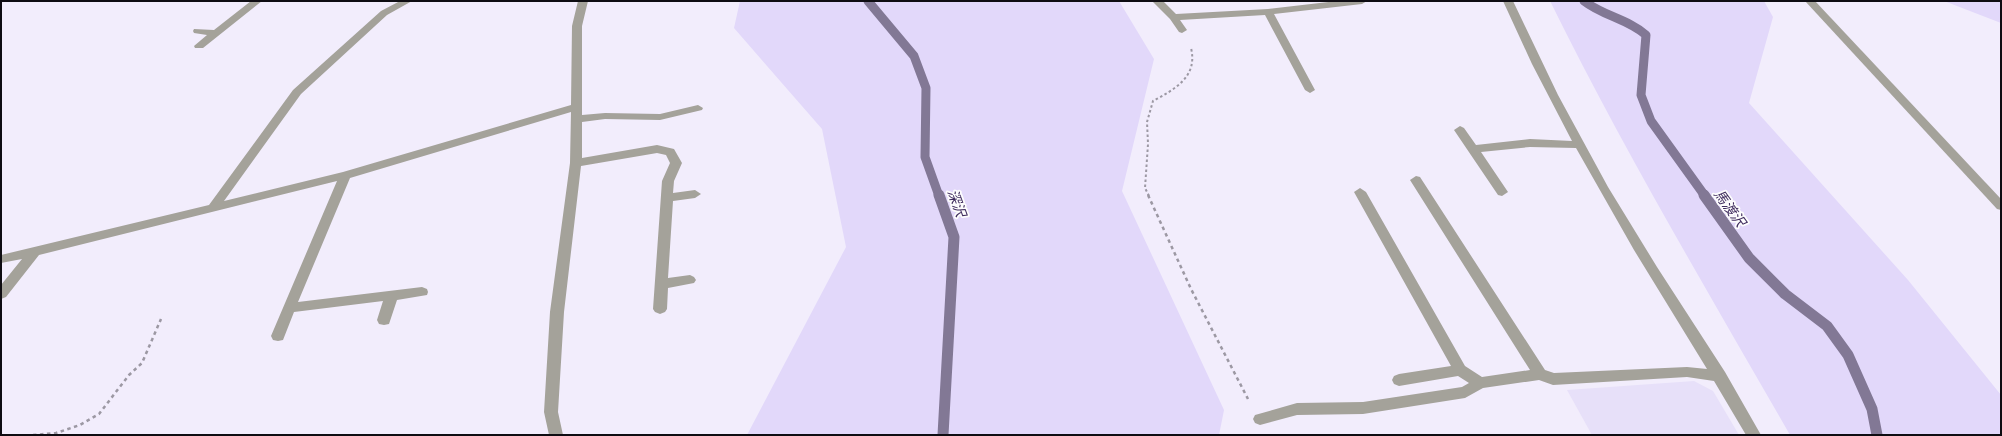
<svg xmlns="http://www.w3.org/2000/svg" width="2002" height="436" font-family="Karla,'Noto Sans JP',sans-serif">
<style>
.built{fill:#e7e0f9}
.green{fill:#e2d8fa}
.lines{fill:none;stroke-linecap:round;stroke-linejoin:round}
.stream-far1{stroke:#827895;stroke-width:9}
.stream{stroke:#827895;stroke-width:11}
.path-far1{stroke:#9c98a3;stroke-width:2;stroke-dasharray:2.5 2.5;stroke-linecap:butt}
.path{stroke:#9c98a3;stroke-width:2.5;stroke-dasharray:3.5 3.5;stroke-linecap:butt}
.minor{fill:#a4a29a;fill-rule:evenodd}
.labels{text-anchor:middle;stroke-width:3.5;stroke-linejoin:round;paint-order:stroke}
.water-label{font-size:14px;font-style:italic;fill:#3f2c5e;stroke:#fdfdfd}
</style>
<rect width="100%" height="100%" fill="#f2edfc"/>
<path class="built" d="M1694 381 1713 391 1739 435H1592L1567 390Z"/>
<g class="green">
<path d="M740 1H1119L1154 59 1122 191 1224 410 1219 435H747L846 247 822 129 734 28Z"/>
<path d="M1550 1H1764L1773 17 1749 103 1908 280 2001 395V435H1790C1708 292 1623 149 1550 1Z"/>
<path d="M1944 1H2001V23Z"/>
</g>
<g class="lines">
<g class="stream-far1">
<path d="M868 1 914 56 926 88 925 157 939 196"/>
<path d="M1584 1C1603 16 1628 19 1646 35L1641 95 1651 121 1705 196"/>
</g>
<g class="stream">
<path d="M939 195 954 237 943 435"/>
<path d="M1704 195 1749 258 1785 294 1827 326 1848 355 1872 409 1877 435"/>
</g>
<path class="path-far1" d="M1149 196 1145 188 1148 144 1147 122 1153 101C1175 89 1198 77 1191 48"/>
<g class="path">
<path d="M1148 195 1191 289 1248 399"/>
<path d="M33 435 56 433 80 425 99 414 129 375 142 363 161 319"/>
</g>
<g class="minor">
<path d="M251 1H262L203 48H195L194 46 207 35 194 33 193 31 194 29 214 30Z"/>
<path d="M400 1H412L387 15 301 94 224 201 343 172 571 105 572 26 578 1H588L582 26V115L605 113 660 114 698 105 703 108 702 110 660 120 605 119 582 122V158L657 145 674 149 682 163 674 181 673 193 695 190 701 194 695 198 673 201 668 278 690 275 694 277 696 280 694 283 668 288 667 309 665 312 660 314 655 312 653 309 662 181 670 163 666 155 657 153 581 166 564 312 558 412 563 435H549L544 412 550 312 570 163 571 112 350 178 298 302 422 287 427 289 428 292 427 295 397 300 389 324 384 325 379 324 377 320 383 301 294 312 283 340 278 341 273 340 271 336 337 181 39 255 6 297 1 299V285L22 259 1 263V255L209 205 293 90 381 11Z"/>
<path d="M1152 1H1163L1176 14 1268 9 1337 1H1367L1362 4 1274 14 1315 90 1310 93 1305 90 1265 15 1180 20 1187 30 1182 33 1179 32 1170 19Z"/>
<path d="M1503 1H1513L1558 95 1608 187 1657 267 1725 372 1761 435H1746L1714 381 1687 377 1553 385 1539 380 1483 388 1465 398 1363 414 1297 415 1260 425 1255 423 1253 419 1255 415 1297 403 1363 402 1462 387 1469 383 1458 376 1399 386 1394 384 1392 380 1394 376 1399 374 1451 366 1354 192 1360 188 1366 192 1465 366 1482 377 1530 370 1410 180 1416 176 1420 177 1545 370 1554 373 1687 367 1707 369 1634 250 1576 148 1530 147 1481 152 1508 192 1502 196 1498 195 1454 130 1460 126 1464 128 1476 145 1530 139 1572 141 1532 64Z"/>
<path d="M1805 1H1815L2001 199V210L1997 209Z"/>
</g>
</g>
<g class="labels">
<g class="water-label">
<text transform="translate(957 203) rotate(70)" y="5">深沢</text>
<text transform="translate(1730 208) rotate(54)" y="5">馬渡沢</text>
</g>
</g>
<rect width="2002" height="436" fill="none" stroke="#0e0c12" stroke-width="4"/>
</svg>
